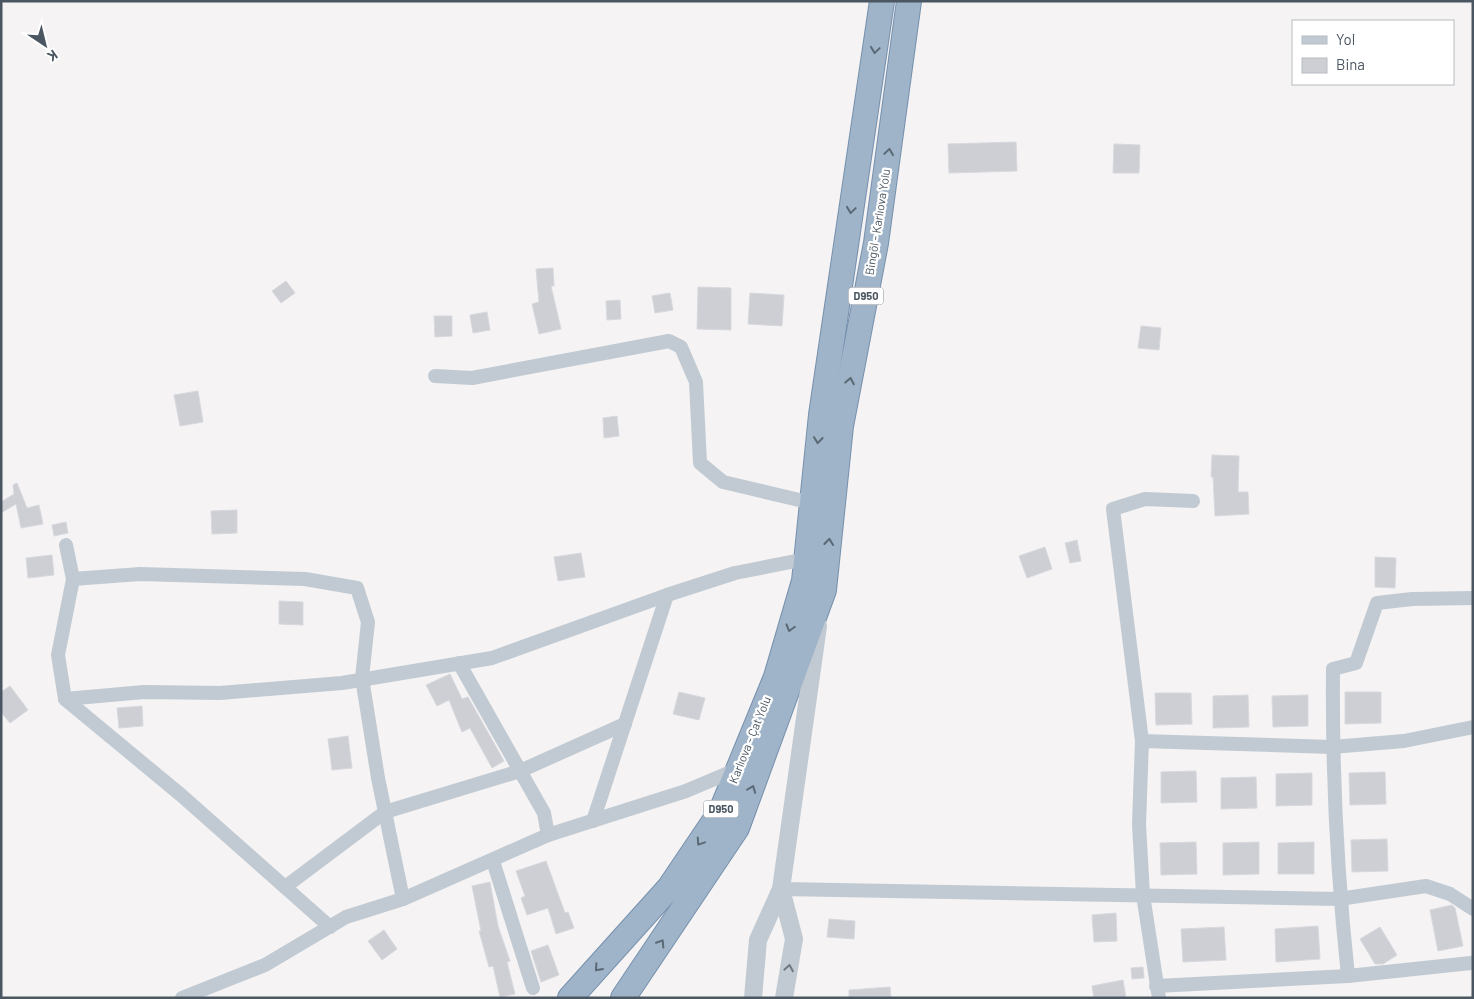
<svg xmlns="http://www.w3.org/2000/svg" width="1474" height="999" font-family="Barlow,sans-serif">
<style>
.building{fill:#cdcfd5;stroke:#d7d9de}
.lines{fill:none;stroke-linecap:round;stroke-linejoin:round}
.trunk-casing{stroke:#7690ad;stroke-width:26}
.minor{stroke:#c1cad2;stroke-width:14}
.tertiary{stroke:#c1cad2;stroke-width:18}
.trunk{stroke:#9fb4c9;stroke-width:24}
.oneway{stroke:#5b6976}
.oneway2{stroke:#6e7983}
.labels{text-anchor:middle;stroke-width:4.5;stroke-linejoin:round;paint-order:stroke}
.shield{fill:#fff;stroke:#808990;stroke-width:1}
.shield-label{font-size:11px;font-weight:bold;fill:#4a5661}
.street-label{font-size:12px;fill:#4a5661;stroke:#fff}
</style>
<rect width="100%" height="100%" fill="#f5f3f3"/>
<g class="building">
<path d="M1016 142 1017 171 949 173 948 144Z"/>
<path d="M1114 144 1140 145 1139 173H1113Z"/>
<path d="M553 268 554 286H551L561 329 539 334 532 304 539 302 536 269Z"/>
<path d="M286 281 295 293 281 303 272 291Z"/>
<path d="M698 287 731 288V330L697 329Z"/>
<path d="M670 293 673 310 655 313 652 296Z"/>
<path d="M750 293 784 295 782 326 748 324Z"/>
<path d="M620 300 621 319 607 320 606 301Z"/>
<path d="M487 312 490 330 473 333 470 315Z"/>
<path d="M434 316H452V336L435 337Z"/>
<path d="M1141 326 1161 328 1159 350 1138 348Z"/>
<path d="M198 391 203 422 180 426 174 395Z"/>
<path d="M617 416 619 436 604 438 603 418Z"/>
<path d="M1212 455 1239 456 1238 492H1248L1249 514 1215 516 1213 477H1211Z"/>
<path d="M17 483 27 508 39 505 43 524 21 528 16 504 1 513V502L14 494 13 485Z"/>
<path d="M237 510V533L212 534 211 511Z"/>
<path d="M66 522 68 533 54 536 52 525Z"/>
<path d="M1077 540 1081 561 1070 563 1065 543Z"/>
<path d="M1045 547 1052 569 1027 578 1019 556Z"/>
<path d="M581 553 585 577 558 581 554 557Z"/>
<path d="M52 555 54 575 28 578 26 558Z"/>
<path d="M1375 557 1396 558 1395 588 1375 587Z"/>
<path d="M279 601 303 602V625L279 624Z"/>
<path d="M450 674 462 699 468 697 504 761 492 768 470 728 462 732 449 700 437 706 426 685Z"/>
<path d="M10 686 28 710 10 723 1 712V692Z"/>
<path d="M679 692 705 698 699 720 673 714Z"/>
<path d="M1345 692H1381V723L1345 724Z"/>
<path d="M1155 693H1191L1192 724 1156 725Z"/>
<path d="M1248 695 1249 727 1213 728V696Z"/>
<path d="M1308 695V726L1273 727 1272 696Z"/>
<path d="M142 706 143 726 119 728 117 708Z"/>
<path d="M348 736 352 768 332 770 328 739Z"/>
<path d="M1196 771 1197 802 1161 803V772Z"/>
<path d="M1385 772 1386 804 1350 805 1349 773Z"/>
<path d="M1312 773V805L1276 806V774Z"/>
<path d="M1256 777 1257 808 1221 809V778Z"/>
<path d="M1387 839 1388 871 1352 872 1351 840Z"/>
<path d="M1196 842 1197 874 1161 875 1160 843Z"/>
<path d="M1259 842V874L1223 875V843Z"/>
<path d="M1314 842V874H1278V843Z"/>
<path d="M546 861 565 913 568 912 574 928 556 934 548 908 527 915 521 898 525 896 516 871Z"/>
<path d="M490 882 498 926 510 961 507 962 515 994 500 997 493 966 489 967 479 931H481L472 886Z"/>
<path d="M1452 905 1455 908 1463 946 1438 951 1430 910Z"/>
<path d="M1116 913 1117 941 1094 942 1092 915Z"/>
<path d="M829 919 855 921 854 939 827 937Z"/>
<path d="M1318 926 1320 959 1276 962 1275 929Z"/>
<path d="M1224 927 1226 960 1183 962 1181 929Z"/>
<path d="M1380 927 1397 955 1383 964H1375L1360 939Z"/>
<path d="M384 930 397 949 382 960 368 941Z"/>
<path d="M548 945 559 975 541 982 531 951Z"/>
<path d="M1143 967 1144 978 1132 979 1131 968Z"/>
<path d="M1123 980 1126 998H1094L1092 986Z"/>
<path d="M890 987 891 998H849V990Z"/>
</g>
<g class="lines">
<g class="trunk-casing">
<g id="trunk">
<path d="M570 998 669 888 721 811 776 677 804 581 821 415 882 1"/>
<path d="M623 998 737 828 824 590 841 426 876 243 909 1"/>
</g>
</g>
<g class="minor">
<path d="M435 376 472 378 669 341 681 347 696 382 700 463 723 482 812 503"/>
<path d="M66 545 73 579 58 655 65 699 144 692 220 693 342 683 492 658 667 595 735 573 806 559"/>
<path d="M73 579 140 574 305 579 357 588 368 622 362 678 378 778 403 899 548 835 686 791 738 769"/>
<path d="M459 663 544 813 548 835"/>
<path d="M65 699 181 795 330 927"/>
<path d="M1142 741 1332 747 1404 741 1473 727"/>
<path d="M593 821 667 595"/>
<path d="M493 861 533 988"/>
<path d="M285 887 385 812 520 771 625 724"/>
<path d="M781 889 1339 899 1426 886 1450 894 1473 909"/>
<path d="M1348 976C1337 873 1332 771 1333 669L1356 663 1377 603 1412 599 1473 598"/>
<path d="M1156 986 1348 976 1471 963"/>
<path d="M182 998 265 965 346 917 403 899"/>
<path d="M1159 998 1143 895 1139 824 1142 741 1113 509 1145 499 1193 501"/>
</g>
<g class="tertiary">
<path d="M781 889 794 939 784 998"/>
<path d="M753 998 758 940 781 889 818 626"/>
</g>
<use href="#trunk" class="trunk"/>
</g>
<defs><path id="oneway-chevron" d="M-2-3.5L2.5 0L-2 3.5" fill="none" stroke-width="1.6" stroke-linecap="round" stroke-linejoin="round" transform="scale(1.25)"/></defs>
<g class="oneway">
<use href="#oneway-chevron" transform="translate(875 50) rotate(98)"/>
<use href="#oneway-chevron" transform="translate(889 152) rotate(-82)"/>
<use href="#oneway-chevron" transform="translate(851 210) rotate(98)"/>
<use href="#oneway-chevron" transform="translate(850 381) rotate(-79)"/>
<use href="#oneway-chevron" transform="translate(818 440) rotate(96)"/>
<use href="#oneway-chevron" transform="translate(829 542) rotate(-84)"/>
<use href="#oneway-chevron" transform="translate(790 628) rotate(106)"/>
<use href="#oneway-chevron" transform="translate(752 789) rotate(-69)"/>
<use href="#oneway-chevron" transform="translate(700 842) rotate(124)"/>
<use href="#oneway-chevron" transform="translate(661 943) rotate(-57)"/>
<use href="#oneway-chevron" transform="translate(598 968) rotate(132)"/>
</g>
<use class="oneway2" href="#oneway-chevron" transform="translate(789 968) rotate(-80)"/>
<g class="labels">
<g class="shield">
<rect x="848.5" y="287.5" width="35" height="17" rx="4"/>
<rect x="703.5" y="800.5" width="35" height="17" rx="4"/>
</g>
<g class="shield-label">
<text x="866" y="300">D950</text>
<text x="721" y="813">D950</text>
</g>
<g class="street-label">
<text transform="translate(878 222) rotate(-81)" y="4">Bingöl - Karlıova Yolu</text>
<text transform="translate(750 740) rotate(-68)" y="4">Karlıova - Çat Yolu</text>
</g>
</g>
<rect width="1474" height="999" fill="none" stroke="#4a5661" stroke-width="5"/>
<rect x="1292" y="20" width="162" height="65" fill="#ffffff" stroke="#b7bbc0"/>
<rect x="1302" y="36" width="25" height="8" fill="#c1cad2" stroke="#b7bbc0"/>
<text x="1336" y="45" font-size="15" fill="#4a5661">Yol</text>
<rect x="1302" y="58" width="25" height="15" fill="#cdcfd5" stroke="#b7bbc0"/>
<text x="1336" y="70" font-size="15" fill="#4a5661">Bina</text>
<g transform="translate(45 45) rotate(145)" stroke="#ffffff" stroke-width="4" paint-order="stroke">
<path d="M0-4L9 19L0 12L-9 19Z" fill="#4a5661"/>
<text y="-8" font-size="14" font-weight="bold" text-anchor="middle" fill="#4a5661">K</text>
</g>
</svg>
